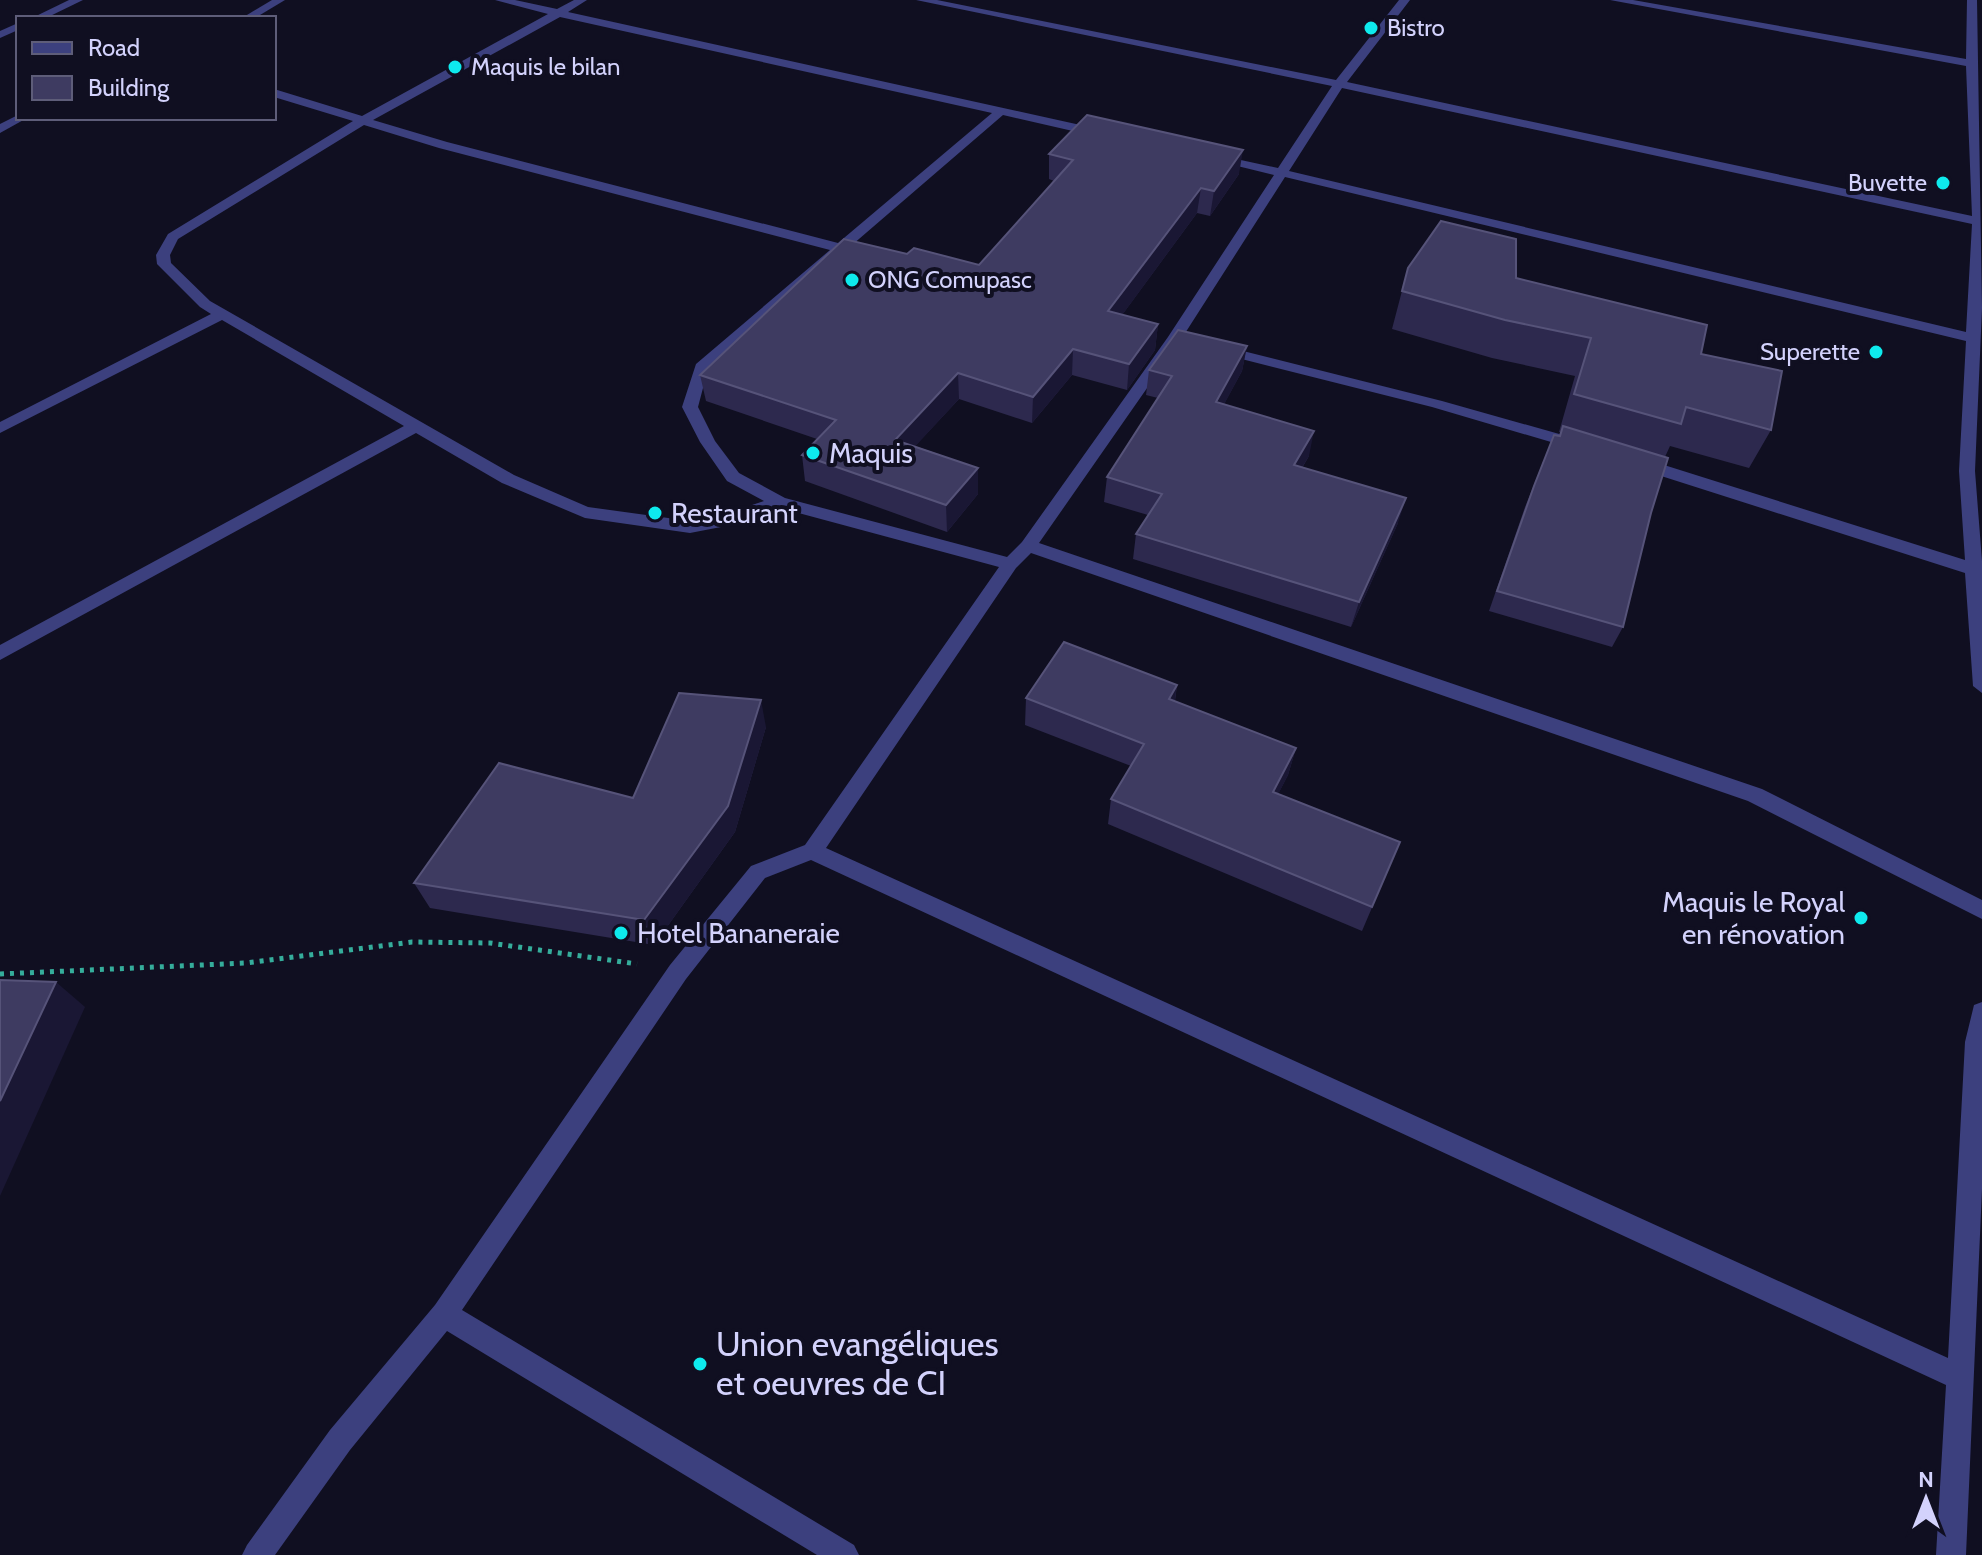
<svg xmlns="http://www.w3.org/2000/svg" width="1982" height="1555" font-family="Cabin,sans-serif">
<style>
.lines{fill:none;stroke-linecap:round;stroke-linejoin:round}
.path{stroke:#35ad9b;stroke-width:5;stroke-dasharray:4 6;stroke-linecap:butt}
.street{fill:#3c407e;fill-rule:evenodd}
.wall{fill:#2d294e}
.shaded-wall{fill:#1a1734}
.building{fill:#3e3b61;stroke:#565379;stroke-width:2}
.poi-dot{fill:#0eeaed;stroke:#100f21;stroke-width:3}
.labels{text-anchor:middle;stroke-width:8;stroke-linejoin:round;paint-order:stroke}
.far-poi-label{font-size:24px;fill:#d3d2fc;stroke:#100f21;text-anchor:start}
.poi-label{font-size:28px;fill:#d3d2fc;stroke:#100f21;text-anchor:start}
.near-poi-label{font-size:34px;fill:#d3d2fc;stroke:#100f21;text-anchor:start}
</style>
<rect width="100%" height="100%" fill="#100f21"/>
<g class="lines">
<path class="path" d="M0 974 246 963 412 942 490 943 637 964"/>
<g class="street">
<path d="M69 0H83L46 18H32Z"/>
<path d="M272 0H285L255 18H242Z"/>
<path d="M495 0H515L557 9 574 0H587L568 12 1103 130 1105 133 1099 137 1003 115 708 369 698 407 715 441 739 473 785 498 1007 557 1022 542 1168 337 1274 175 1213 160V154L1278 168 1332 86 916 0H937L1336 80 1399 0H1410L1347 82 1972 216 1966 66 1610 0H1633L1966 59 1967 0H1977L1982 308 1975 471 1982 561V693L1973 686 1965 573 1633 467 1631 463 1639 458 1645 459 1965 560 1959 471 1966 341 1285 177 1182 338 1039 543 1762 789 1982 900V919L1748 801 1031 553 1016 568 826 848 1948 1358 1965 1042 1974 1005 1982 1002V1189L1966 1555H1936L1946 1385 811 860 765 878 686 979 462 1310 854 1545 859 1555H817L447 1331 350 1450 275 1555H242L247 1545 330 1430 435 1305 670 965 751 866 805 845 999 567 780 508 721 527 690 533 585 518 502 483 416 433 0 660V645L404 426 222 320 0 433V422L211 314 200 307 157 264 156 255 168 234 353 121 274 97V89L362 116 548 14ZM560 17 992 113 838 243 447 142 373 120ZM1342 88 1972 224 1966 332 1289 171ZM364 125 439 148 830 250 696 364 682 407 700 442 727 481 764 501 713 518 690 521 588 507 514 475 210 301 171 263 170 255 178 239Z"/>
<path d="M18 23V30L0 38V31Z"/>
<path d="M18 115V118H27L0 133V124Z"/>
<path d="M1219 345 1442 401 1584 441 1586 445 1578 450 1432 407 1214 352 1212 349Z"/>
</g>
</g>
<g class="wall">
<path d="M1049 154 1239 174 1210 216 1197 213 1122 315 1158 324 1155 350 1127 390 1072 375 1032 423 959 399 915 446 978 468V494L947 532 805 481 802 455 817 439 706 401 700 375 907 254 979 265 1054 181 1049 179Z"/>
<path d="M1408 268 1516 278 1701 354 1771 430 1749 468 1670 446 1665 457 1623 627 1612 647 1489 611 1525 507 1554 435 1559 436 1560 432H1559L1575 376 1492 358 1392 329Z"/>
<path d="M1247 346 1242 371 1224 404 1309 456 1302 468 1398 523 1351 627 1133 559 1136 534 1148 515 1104 502 1107 477 1158 398 1146 395 1149 370Z"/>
<path d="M1177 685 1175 701 1296 748 1288 775 1278 794 1400 842 1362 931 1108 824 1111 799 1131 766 1025 725 1026 698Z"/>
<path d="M766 727 735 832 654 945 430 908 414 883 633 798Z"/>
</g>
<g class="shaded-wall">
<path d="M1243 150 1239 174 1210 216 1214 191Z"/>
<path d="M1201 188 1197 213 1106 337 1108 311Z"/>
<path d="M1158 324 1155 350 1127 390 1129 364Z"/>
<path d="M1247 346 1242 371 1212 427 1216 402Z"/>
<path d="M1073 349 1072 375 1032 423 1033 397Z"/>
<path d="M958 373 959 399 897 466 895 440Z"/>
<path d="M1314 431 1309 456 1288 490 1294 465Z"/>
<path d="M978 468V494L947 532 946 505Z"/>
<path d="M1406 498 1398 523 1351 627 1359 602Z"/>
<path d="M1177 685 1173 712 1169 699Z"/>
<path d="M761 700 766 727 735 832 654 945 644 920Z"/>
<path d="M1296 748 1288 775 1266 818 1273 792Z"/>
<path d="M56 982 85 1007 0 1196V1101Z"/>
</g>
<g class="building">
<path d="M1087 115 1243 150 1214 191 1201 188 1108 311 1158 324 1129 364 1073 349 1033 397 958 373 895 440 978 468 946 505 802 455 836 420 700 375 844 239 907 254 914 248 979 265 1073 160 1049 154Z"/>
<path d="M1441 221 1516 239V278L1707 325 1701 354 1782 371 1771 430 1686 407 1681 424 1574 394 1591 338 1505 320 1402 291 1408 268Z"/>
<path d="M1178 330 1247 346 1216 402 1314 431 1294 465 1406 498 1359 602 1136 534 1162 494 1107 477 1172 376 1149 370Z"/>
<path d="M1563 426 1668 458 1651 513 1623 627 1497 591 1534 486 1554 435 1560 436Z"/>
<path d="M1064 642 1177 685 1169 699 1296 748 1273 792 1400 842 1372 907 1111 799 1144 744 1026 698Z"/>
<path d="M679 693 761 700 728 806 644 920 414 883 499 763 633 798Z"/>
<path d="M0 980 56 982 0 1101Z"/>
</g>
<g class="poi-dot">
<circle cx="1371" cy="28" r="8"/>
<circle cx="455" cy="67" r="8"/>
<circle cx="1943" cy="183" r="8"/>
<circle cx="852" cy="280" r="8"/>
<circle cx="1876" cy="352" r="8"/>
<circle cx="813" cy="453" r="8"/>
<circle cx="655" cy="513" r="8"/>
<circle cx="1861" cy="918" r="8"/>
<circle cx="621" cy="933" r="8"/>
<circle cx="700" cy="1364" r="8"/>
</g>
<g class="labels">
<g class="far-poi-label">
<text x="1387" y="36">Bistro</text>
<text x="471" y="75">Maquis le bilan</text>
<text x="1927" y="191" text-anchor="end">Buvette</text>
<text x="868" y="288">ONG Comupasc</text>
<text x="1860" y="360" text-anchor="end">Superette</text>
</g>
<g class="poi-label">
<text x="829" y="463">Maquis</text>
<text x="671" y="523">Restaurant</text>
<text x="1845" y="912" text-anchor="end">Maquis le Royal<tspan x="1845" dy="32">en rénovation</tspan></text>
<text x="637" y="943">Hotel Bananeraie</text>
</g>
<g class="near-poi-label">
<text x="716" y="1356">Union evangéliques<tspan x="716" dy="39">et oeuvres de CI</tspan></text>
</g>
</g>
<rect x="16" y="16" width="260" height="104" fill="#100f21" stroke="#5e5d79" stroke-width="2"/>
<rect x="32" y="42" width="40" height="12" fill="#3c407e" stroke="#5e5d79" stroke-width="2"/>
<text x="88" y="56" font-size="24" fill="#d3d2fc">Road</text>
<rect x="32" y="76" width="40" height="24" fill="#3e3b61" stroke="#5e5d79" stroke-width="2"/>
<text x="88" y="96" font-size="24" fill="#d3d2fc">Building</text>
<g transform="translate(1926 1499)" stroke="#100f21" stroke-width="6" paint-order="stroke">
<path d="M0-6L14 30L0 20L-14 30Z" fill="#d3d2fc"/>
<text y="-12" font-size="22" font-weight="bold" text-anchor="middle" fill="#d3d2fc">N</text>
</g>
</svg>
